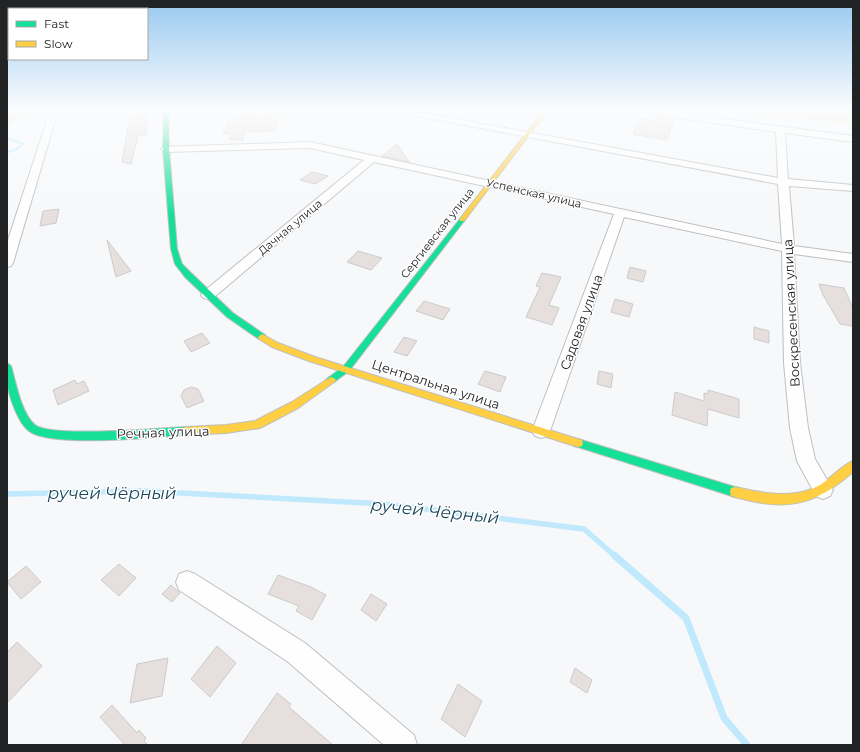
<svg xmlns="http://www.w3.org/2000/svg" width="860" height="752" font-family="Montserrat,sans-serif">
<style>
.green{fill:#e5e9bf}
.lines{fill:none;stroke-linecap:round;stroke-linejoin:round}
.stream-far2{stroke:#c1e9fd;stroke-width:2.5}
.stream-far1{stroke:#c1e9fd;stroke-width:5.5}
.stream{stroke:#c1e9fd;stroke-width:7}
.building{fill:#e6dfde;stroke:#cbcbcc}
.street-casing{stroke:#bebfc1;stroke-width:2}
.fast-casing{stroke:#bebfc1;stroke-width:2}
.slow-casing{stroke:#bebfc1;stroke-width:2}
.street{fill:#fefefe;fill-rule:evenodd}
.fast{fill:#16e098;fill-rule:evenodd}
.slow{fill:#ffcf43;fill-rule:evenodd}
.labels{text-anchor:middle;stroke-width:3;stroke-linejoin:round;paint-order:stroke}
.far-street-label{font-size:11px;fill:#222325;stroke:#fff}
.street-label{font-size:13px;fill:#222325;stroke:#fff}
.near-water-label{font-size:17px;font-style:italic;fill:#1a465a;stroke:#fff}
</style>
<rect width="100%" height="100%" fill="#f6f8fa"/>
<g class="green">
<path d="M7 110H28L9 125 7 124Z"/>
<path d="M712 110H853V124Z"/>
</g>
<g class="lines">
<path class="stream-far2" d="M7 138 23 144 15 150 7 152"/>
<path class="stream-far1" d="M7 494 143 491 385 504 584 529 615 556"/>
<path class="stream" d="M614 555 686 618 724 718 747 745"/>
</g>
<g class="building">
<path d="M139 110H149L146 135 138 136 131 164 122 162 129 121Z"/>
<path d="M244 110H254L251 117 265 116 267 111 280 110 274 131 245 132 242 141 229 139 232 134H223L231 118 240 117Z"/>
<path d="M656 116 674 119 667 140 633 134 638 121 640 122 641 118 655 121Z"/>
<path d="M397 144 409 162 382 156Z"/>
<path d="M312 172 328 176 315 184 300 180Z"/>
<path d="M59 209 56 223 40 226 43 211Z"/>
<path d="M107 240 131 271 116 277Z"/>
<path d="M358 251 382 258 371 270 347 262Z"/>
<path d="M630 267 646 271 643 282 627 278Z"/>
<path d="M542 273 561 277 549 305 559 308 552 325 526 317 540 287 536 286Z"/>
<path d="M819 284 844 288 853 308V326L840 324 823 295Z"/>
<path d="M615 299 633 304 629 317 611 312Z"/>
<path d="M424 301 450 309 443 320 416 311Z"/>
<path d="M754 327 769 331V343L754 339Z"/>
<path d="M202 333 210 343 191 352 184 341Z"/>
<path d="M404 337 417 341 407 356 394 352Z"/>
<path d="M485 371 506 377 500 392 478 384Z"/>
<path d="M599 371 613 374 611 388 597 384Z"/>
<path d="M75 380 77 384 84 381 89 391 58 405 53 390Z"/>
<path d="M191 387 198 389 204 401 187 408 181 396 184 390Z"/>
<path d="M708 390 739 399V418L708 409 707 426 672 415 675 392 704 401V393L708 394Z"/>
<path d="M119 564 136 578 119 596 101 580Z"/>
<path d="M26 566 41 582 21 599 7 582Z"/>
<path d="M278 575 311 587 326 595 312 620 296 611 299 606 268 594Z"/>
<path d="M171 585 180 593 172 602 162 594Z"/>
<path d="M371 594 387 604 376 621 361 610Z"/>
<path d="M17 642 42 666 7 703V652Z"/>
<path d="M217 646 236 663 210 697 191 679Z"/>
<path d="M168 658 162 696 130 703 137 664Z"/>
<path d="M575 668 592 680 587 693 570 682Z"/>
<path d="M458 684 482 701 465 737 441 719Z"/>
<path d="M277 693 291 704 289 707 333 745H241Z"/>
<path d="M112 705 137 733 139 730 146 738 144 741 148 745H125L100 717Z"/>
</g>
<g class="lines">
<g class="street-casing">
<g id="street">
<path d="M53 110H87L83 112 60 113 56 117 13 263 11 266 7 267V243L48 117Z"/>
<path d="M391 110H407L778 178 776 132 639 112 635 110H655L853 136V142L785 133 788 179 853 185V191L789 186 794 246 853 254V262L794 254 800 363 808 428 815 459 833 490 830 496 823 499 816 496 797 461 790 428 784 363 782 251 624 217 550 431 547 436 541 438 535 436 532 431 614 214 374 162 213 298 208 299 203 298 201 295 203 292 364 160 310 148 166 152 163 151 161 149 163 147 310 142 782 244 778 184 395 112Z"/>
<path d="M187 571 195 574 305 643 414 735 417 745H384L287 661 179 590 176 582 179 574Z"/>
</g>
</g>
<g class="fast-casing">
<g id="fast">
<path d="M164 110H168L169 149 177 249 182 264 191 273 233 313 265 335 266 337 265 339H259L227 317 185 277 175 264 171 249 163 149Z"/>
<path d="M462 218 465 220 464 221 349 371 334 382H328L326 380 328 378 343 367 460 219Z"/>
<path d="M7 363 11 366C16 383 21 413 35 425 52 438 160 428 186 427L190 428 191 431 190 434 186 435C155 437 51 448 29 431 18 423 8 394 7 381 7 375 7 369 7 363Z"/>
<path d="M578 439 735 487 739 488 740 492 739 496 735 497 578 447 574 446 573 443 574 440Z"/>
</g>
</g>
<g class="slow-casing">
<g id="slow">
<path d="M544 110H548L464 221H460V219Z"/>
<path d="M262 334 278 343 315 357 578 439 582 440 583 443 582 446 578 447 309 361 272 347 259 339 258 337Z"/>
<path d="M331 377 334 378 336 380 334 382 298 408 260 428 226 433 186 435 182 434 181 431 182 428 186 427 226 425 255 421 292 402Z"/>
<path d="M853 461V472C824 497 800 509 762 503 752 501 741 499 731 496L730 492 731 488 735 487C763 493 793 500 820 485 831 478 841 466 853 461Z"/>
</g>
</g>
<use href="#street" class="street"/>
<use href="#fast" class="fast"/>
<use href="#slow" class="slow"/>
</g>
<linearGradient id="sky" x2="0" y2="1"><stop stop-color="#98c9f0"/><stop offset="0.51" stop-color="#fbfcfd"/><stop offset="1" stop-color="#fbfcfd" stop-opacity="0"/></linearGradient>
<rect width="860" height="215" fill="url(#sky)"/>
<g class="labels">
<g class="far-street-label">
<text transform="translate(534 193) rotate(13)" y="4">Успенская улица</text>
<text transform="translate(290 227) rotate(-40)" y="4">Дачная улица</text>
<text transform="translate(437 233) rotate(-52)" y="4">Сергиевская улица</text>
</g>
<g class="street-label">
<text transform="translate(791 313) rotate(-93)" y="5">Воскресенская улица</text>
<text transform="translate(581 322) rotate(-70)" y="5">Садовая улица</text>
<text transform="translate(436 384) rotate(18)" y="5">Центральная улица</text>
<text transform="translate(163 432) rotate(-2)" y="5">Речная улица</text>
</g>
<g class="near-water-label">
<text x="112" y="499">ручей Чёрный</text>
<text transform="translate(435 511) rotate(6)" y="6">ручей Чёрный</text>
</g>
</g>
<rect width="860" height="752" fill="none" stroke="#222325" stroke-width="16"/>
<rect x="8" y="8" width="140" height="52" fill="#ffffff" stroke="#a7a7a8"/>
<rect x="16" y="21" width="20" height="6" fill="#16e098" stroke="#a7a7a8"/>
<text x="44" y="28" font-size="12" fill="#222325">Fast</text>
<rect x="16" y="41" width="20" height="6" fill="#ffcf43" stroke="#a7a7a8"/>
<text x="44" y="48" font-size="12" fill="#222325">Slow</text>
</svg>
